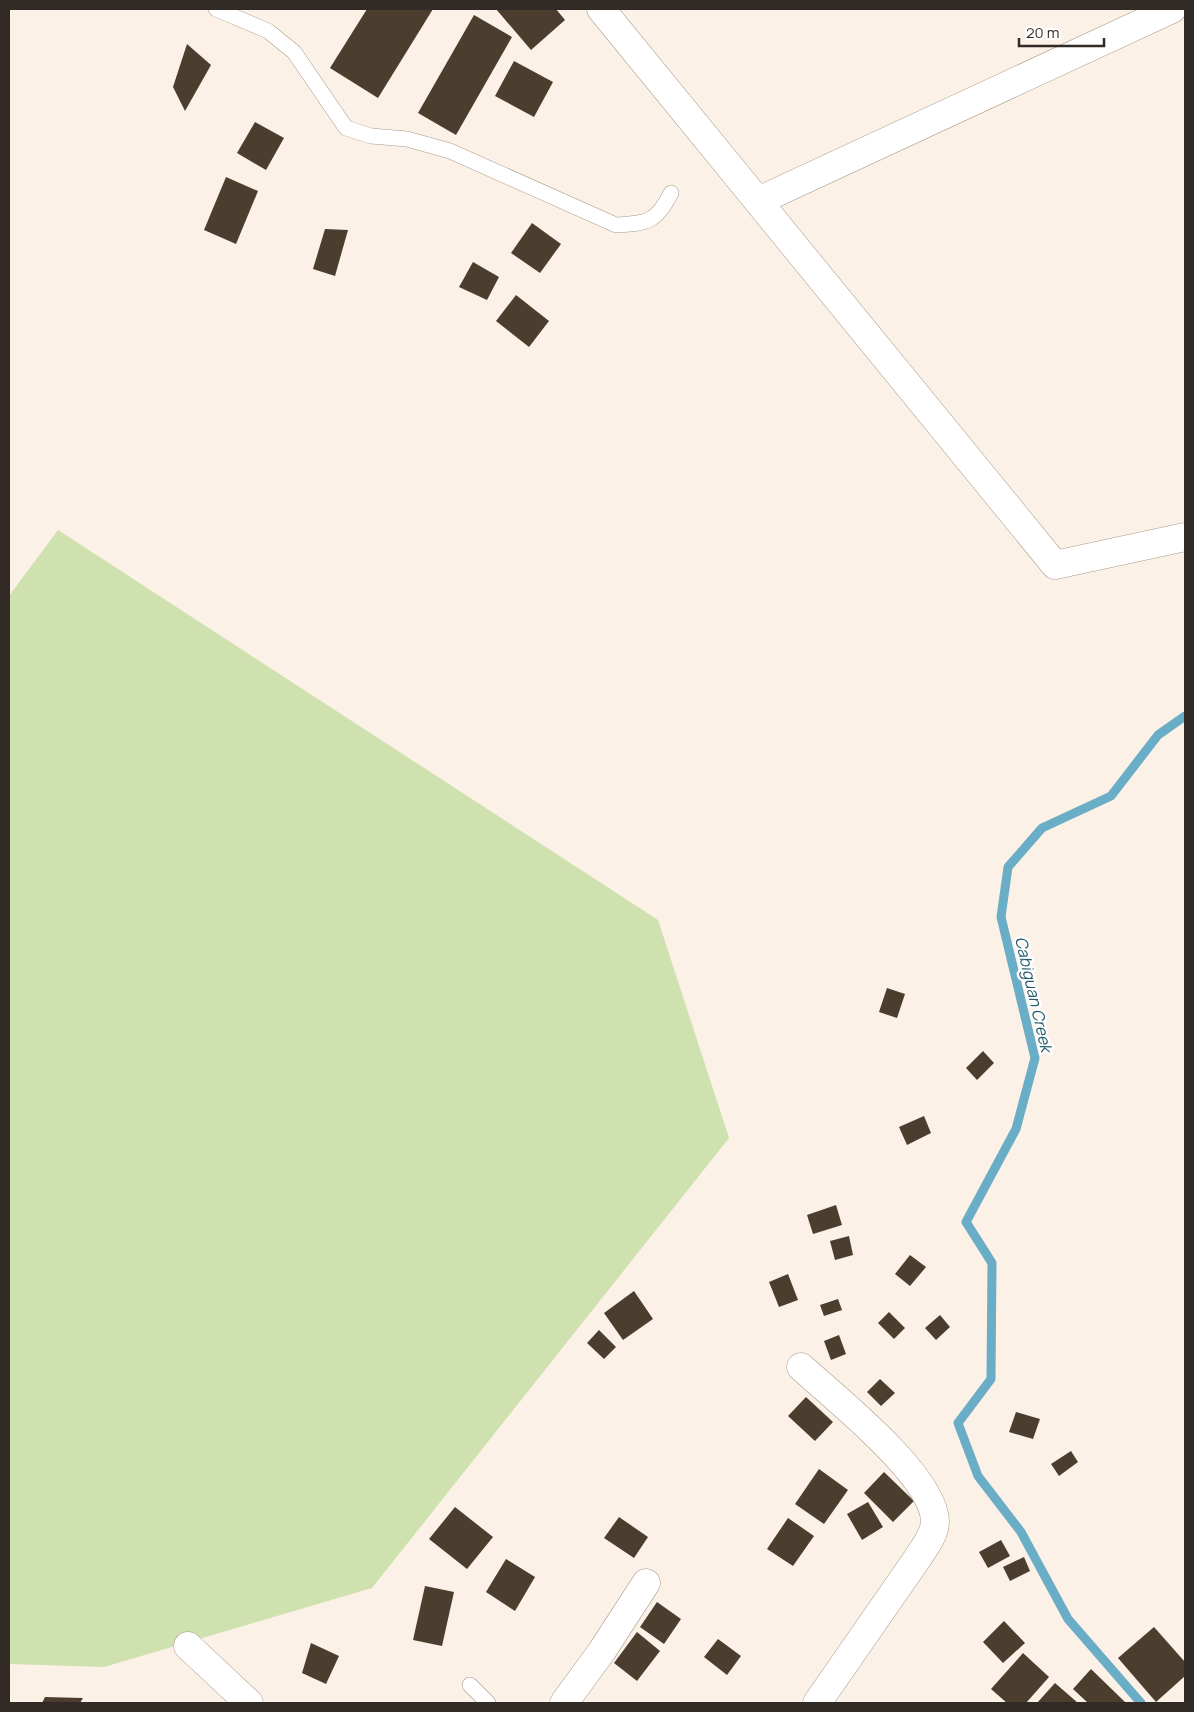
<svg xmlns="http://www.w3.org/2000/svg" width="1194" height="1712" font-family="Manrope,sans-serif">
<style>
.green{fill:#cee1ae}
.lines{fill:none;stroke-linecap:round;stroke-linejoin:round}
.stream{stroke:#69adc6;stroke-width:9}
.building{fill:#4b3e2f}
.lane-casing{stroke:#ab9a8a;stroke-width:16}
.street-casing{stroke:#ab9a8a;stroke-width:29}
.lane{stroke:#fff;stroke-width:15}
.street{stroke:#fff;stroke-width:28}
.labels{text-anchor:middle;stroke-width:5;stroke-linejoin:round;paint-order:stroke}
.water-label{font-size:16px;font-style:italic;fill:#245b6d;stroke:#fff}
</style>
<rect width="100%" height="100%" fill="#fcf1e6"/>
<path class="green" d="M58 530 658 920 729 1138 372 1588 104 1667 9 1664V596Z"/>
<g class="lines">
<path class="stream" d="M1141 1703 1068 1619 1021 1532 978 1476 958 1423 991 1379 992 1263 966 1222 1016 1129 1035 1058 1001 917 1008 867 1042 828 1111 796 1158 735 1185 716"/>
</g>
<g class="building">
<path d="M367 9H433L378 98 330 68Z"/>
<path d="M496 9H556L565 20 531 50Z"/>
<path d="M474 15 512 37 456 135 418 113Z"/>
<path d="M187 44 211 65 185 111 173 87Z"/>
<path d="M514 61 553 82 534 117 495 96Z"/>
<path d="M255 122 284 138 266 170 237 153Z"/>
<path d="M226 177 258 191 236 244 204 230Z"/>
<path d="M532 223 561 244 540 273 511 253Z"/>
<path d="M325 229 348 230 335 276 313 269Z"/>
<path d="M473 262 499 277 487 300 459 287Z"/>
<path d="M516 295 549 321 529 347 496 321Z"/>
<path d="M887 988 905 994 897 1018 879 1012Z"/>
<path d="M983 1051 994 1063 977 1080 966 1068Z"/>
<path d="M924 1116 931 1133 907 1145 899 1127Z"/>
<path d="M836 1205 842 1225 813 1234 807 1215Z"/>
<path d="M849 1236 853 1255 835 1260 830 1241Z"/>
<path d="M910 1255 926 1267 910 1286 895 1274Z"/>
<path d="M788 1274 798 1300 779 1307 769 1282Z"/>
<path d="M634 1291 653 1319 623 1340 604 1313Z"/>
<path d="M838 1299 842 1310 824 1316 820 1305Z"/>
<path d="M889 1312 905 1328 894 1339 878 1323Z"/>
<path d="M940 1315 950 1327 936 1340 925 1328Z"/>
<path d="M599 1330 616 1347 604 1359 587 1343Z"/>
<path d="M839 1335 846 1354 831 1360 824 1341Z"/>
<path d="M880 1379 895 1393 881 1406 867 1392Z"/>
<path d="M806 1397 833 1422 815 1441 788 1416Z"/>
<path d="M1016 1412 1040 1419 1033 1439 1009 1432Z"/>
<path d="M1071 1451 1078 1462 1059 1476 1051 1464Z"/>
<path d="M819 1469 848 1490 824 1524 795 1504Z"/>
<path d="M884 1472 914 1501 893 1522 864 1493Z"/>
<path d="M868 1502 883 1527 862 1540 847 1514Z"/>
<path d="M455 1507 493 1537 467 1569 429 1539Z"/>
<path d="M619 1517 648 1537 634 1558 604 1538Z"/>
<path d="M788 1518 814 1536 793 1566 767 1549Z"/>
<path d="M1001 1540 1010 1556 988 1568 979 1552Z"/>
<path d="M1024 1557 1030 1571 1010 1581 1003 1567Z"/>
<path d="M506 1559 535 1577 515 1611 486 1592Z"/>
<path d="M425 1586 454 1592 442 1646 413 1640Z"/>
<path d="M657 1602 681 1619 664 1644 640 1627Z"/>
<path d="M1004 1621 1025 1643 1003 1663 983 1642Z"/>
<path d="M1154 1627 1185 1662V1676L1156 1702 1118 1658Z"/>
<path d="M637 1632 660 1651 637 1681 614 1663Z"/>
<path d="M718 1639 741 1656 727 1675 704 1657Z"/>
<path d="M311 1643 339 1656 326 1684 302 1673Z"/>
<path d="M1023 1653 1049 1677 1026 1703H1007L991 1689Z"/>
<path d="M1091 1669 1126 1703H1088L1073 1689Z"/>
<path d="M1055 1683 1078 1703H1037Z"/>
<path d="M45 1697 83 1698 80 1703H42Z"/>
</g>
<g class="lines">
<g class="lane-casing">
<g id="lane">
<path d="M216 9 268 31 294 52 346 128 371 136 407 139 450 151 616 225C647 223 656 223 671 193"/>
<path d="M470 1685 488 1703"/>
</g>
</g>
<g class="street-casing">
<g id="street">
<path d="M601 9 1055 565 1185 537"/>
<path d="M758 201 1172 9"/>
<path d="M801 1367C834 1397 934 1476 935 1521 935 1535 924 1548 917 1559L817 1703"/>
<path d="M188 1646 249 1703"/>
<path d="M564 1703 602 1651 646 1583"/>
</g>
</g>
<use href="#lane" class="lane"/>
<use href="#street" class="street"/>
</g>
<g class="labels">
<g class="water-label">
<text transform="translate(1034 994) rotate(77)" y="6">Cabiguan Creek</text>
</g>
</g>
<rect width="1194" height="1712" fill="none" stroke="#322b25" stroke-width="20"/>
<path d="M1019 38v8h85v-8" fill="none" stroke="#322b25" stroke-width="2.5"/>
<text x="1026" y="38" font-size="15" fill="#322b25" stroke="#ffffff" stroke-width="4" paint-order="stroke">20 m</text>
</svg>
